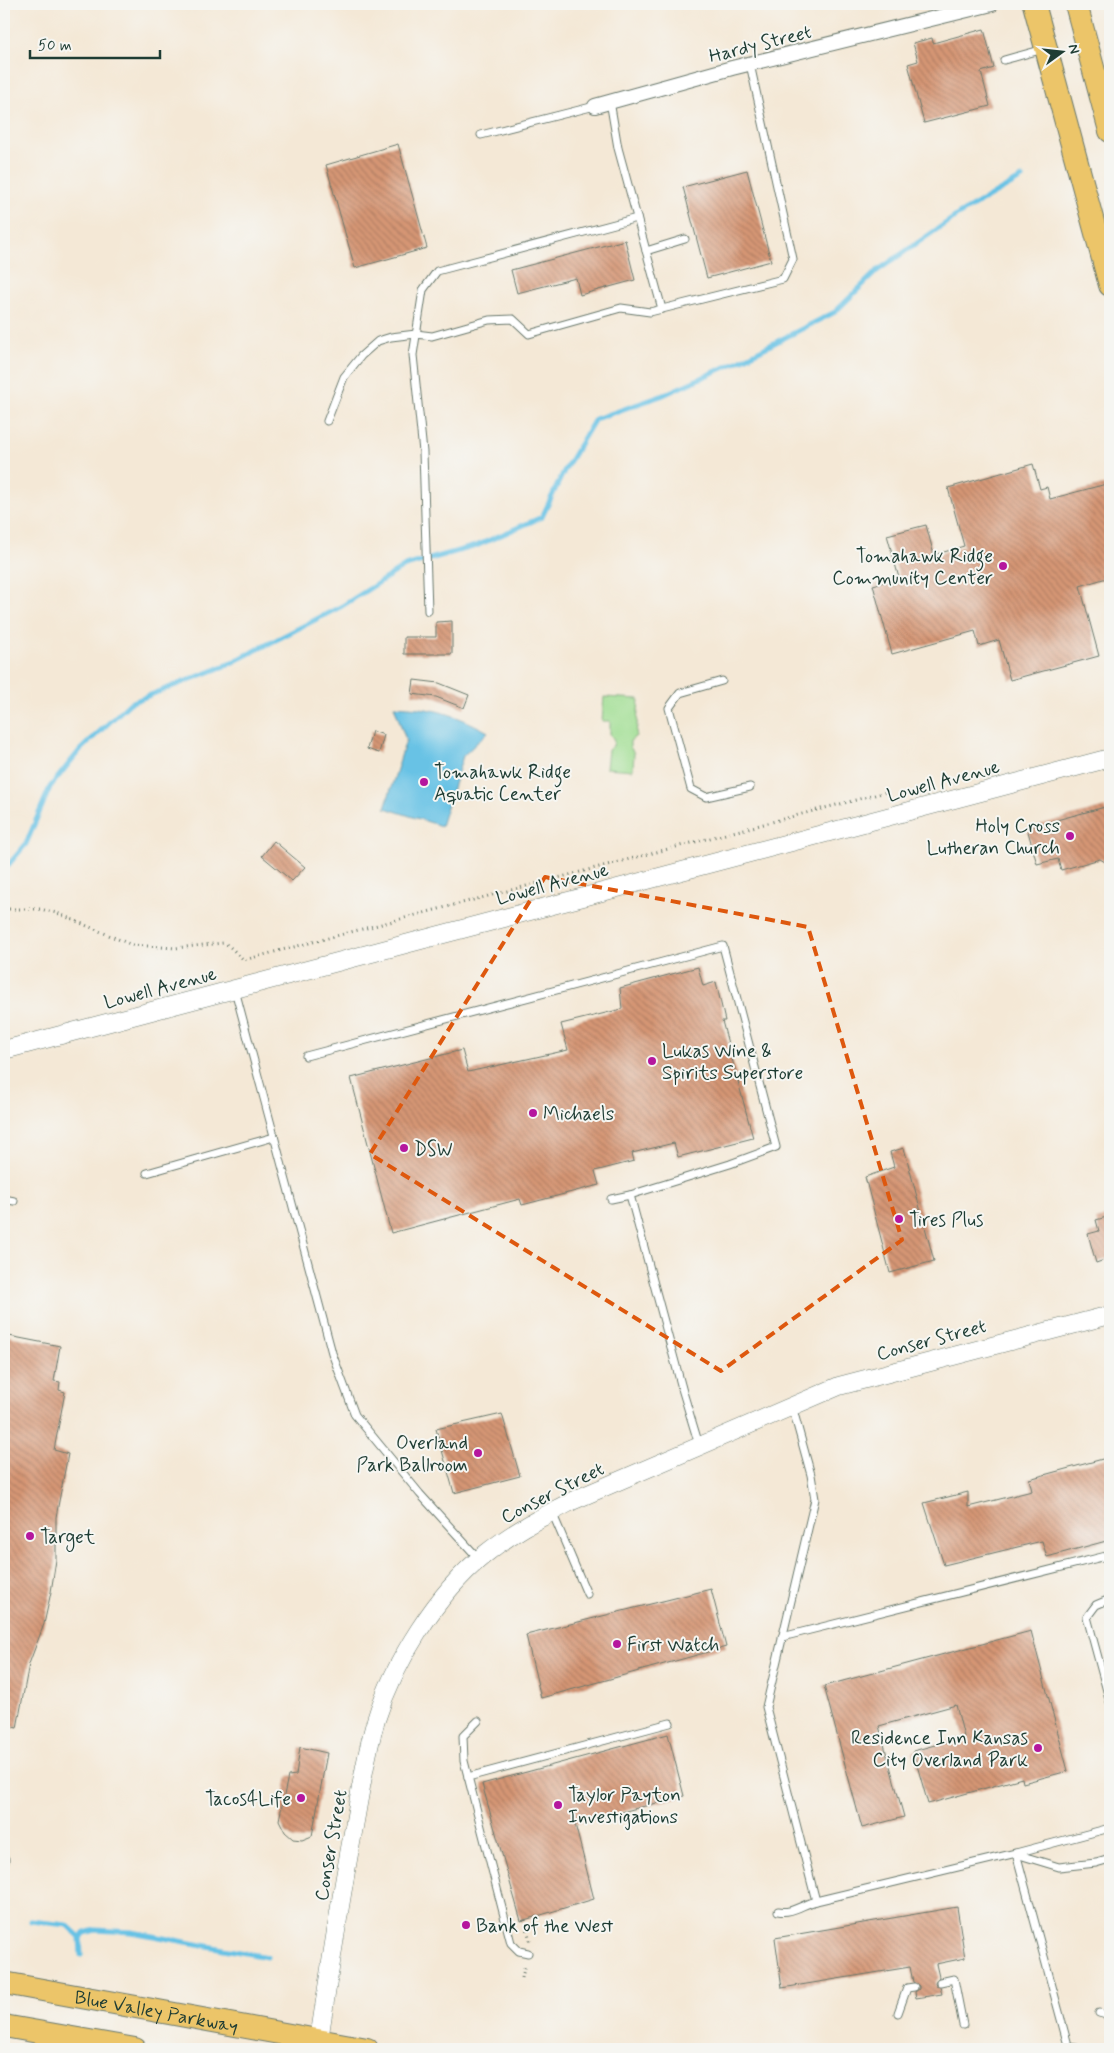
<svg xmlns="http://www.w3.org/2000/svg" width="1114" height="2053" font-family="Mynerve,sans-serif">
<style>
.park{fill:#a0de93;stroke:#608e64}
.water{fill:#67c2e5;stroke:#43808c}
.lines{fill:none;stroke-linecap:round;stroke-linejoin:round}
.stream{stroke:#67c2e5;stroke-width:5}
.building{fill:url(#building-back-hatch)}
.service-casing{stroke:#6a796d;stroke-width:9}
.minor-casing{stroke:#6a796d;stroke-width:16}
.tertiary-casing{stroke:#6a796d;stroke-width:19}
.primary-casing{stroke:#6a796d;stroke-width:24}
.path{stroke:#6a796d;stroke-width:3;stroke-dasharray:1 4;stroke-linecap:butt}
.service{stroke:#fff;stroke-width:7}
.minor{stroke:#fff;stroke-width:14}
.tertiary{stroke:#fff;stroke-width:18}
.primary{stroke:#ecc569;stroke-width:22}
.marked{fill:none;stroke:#de580e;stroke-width:4;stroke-dasharray:10 6;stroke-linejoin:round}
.poi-dot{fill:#b5179e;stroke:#f6f6f2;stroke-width:2}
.labels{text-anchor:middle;stroke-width:4;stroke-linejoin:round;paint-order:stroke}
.street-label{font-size:19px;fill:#1f3d34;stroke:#f6f6f2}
.poi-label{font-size:19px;fill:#1f3d34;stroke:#f6f6f2;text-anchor:start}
</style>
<defs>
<pattern id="building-back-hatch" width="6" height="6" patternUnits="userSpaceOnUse" patternTransform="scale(1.25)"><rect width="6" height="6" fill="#d69675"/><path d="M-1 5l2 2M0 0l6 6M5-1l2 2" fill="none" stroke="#ad7c61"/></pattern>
</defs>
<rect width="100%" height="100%" fill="#f6f6f2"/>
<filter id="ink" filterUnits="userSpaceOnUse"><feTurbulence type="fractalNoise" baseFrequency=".02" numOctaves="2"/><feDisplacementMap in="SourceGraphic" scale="10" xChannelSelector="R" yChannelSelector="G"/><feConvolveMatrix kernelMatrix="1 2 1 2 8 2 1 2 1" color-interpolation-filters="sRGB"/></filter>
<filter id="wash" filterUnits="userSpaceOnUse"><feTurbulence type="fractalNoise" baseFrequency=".0096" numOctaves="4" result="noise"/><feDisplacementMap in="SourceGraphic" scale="20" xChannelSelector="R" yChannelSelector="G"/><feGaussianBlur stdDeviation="1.12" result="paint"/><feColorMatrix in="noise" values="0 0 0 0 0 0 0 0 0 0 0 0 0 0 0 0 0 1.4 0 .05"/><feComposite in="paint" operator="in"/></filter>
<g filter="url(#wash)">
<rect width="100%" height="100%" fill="#f4e8d6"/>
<path class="park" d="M604 697 639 699 636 736 630 741V747L634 753 633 770 606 768 608 750 613 746 614 740 610 734V721H602Z"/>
<path class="water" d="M394 706C433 708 454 713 488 732L463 756 441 826 385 808 406 740Z"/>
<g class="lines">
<g class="stream">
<path d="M4 870 26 844 50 787 80 750 130 703 227 665 342 606 405 566 476 546 542 517 564 471 595 419 661 396 741 360 835 312 877 271 959 214 1022 178"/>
<path d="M31 1921 67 1925 80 1937 81 1955"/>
<path d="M80 1937 85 1933 95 1930 132 1932 267 1957"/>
</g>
</g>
<g id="blocks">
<g class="building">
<path d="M984 29 994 68 981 72 990 106 924 123 908 64 918 61 913 43 932 38 933 43Z"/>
<path d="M398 144 427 248 355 268 326 165Z"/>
<path d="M747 170 771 261 707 278 683 187Z"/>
<path d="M625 240 635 280 580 295 576 278 517 293 511 270Z"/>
<path d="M1033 464 1040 489 1047 487 1050 499 1110 483V577L1080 586 1099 656 1010 680 999 640 979 646 975 631 892 654 873 585 899 578 887 535 926 525 934 555 964 546 948 488Z"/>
<path d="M452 621V654H404V637H436V622Z"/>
<path d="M414 680 439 683 469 695 464 708 436 697 412 694Z"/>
<path d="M372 731 384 735 379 753 367 749Z"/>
<path d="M1105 807 1110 825V865L1100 859 1061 870 1058 859 1037 864 1027 828Z"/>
<path d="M274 841 305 867 292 881 262 856Z"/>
<path d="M698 967 703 986 716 982 725 1021H722L753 1138 678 1157 674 1143 632 1153 634 1161 595 1171 599 1185 522 1205 520 1199 391 1233 351 1078 462 1050 468 1072 568 1050 561 1024 622 1009 620 988Z"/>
<path d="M904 1148 934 1261 890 1273 865 1177 894 1167 890 1152Z"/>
<path d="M1110 1216V1258L1096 1263 1088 1234 1099 1231 1096 1220Z"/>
<path d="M4 1335 60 1346 54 1381 60 1382 59 1390 65 1392 54 1450 68 1454 56 1517V1560L51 1592 44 1624 29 1664 17 1728 4 1725Z"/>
<path d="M502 1414 520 1476 454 1493 436 1429Z"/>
<path d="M1110 1457V1540L1047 1557 1042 1541 944 1565 924 1503 968 1492V1507L1032 1491 1029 1479Z"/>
<path d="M711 1589 726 1647 541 1698 526 1635Z"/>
<path d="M1031 1631 1068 1771 1023 1783 1022 1778 928 1804 913 1751 964 1737 956 1705 879 1726 904 1817 862 1828 824 1686Z"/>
<path d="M668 1734 684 1796 575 1824 594 1899 521 1921 482 1784Z"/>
<path d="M300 1747 327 1753 312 1836 302 1840 293 1839 285 1832 279 1820 288 1776 296 1775Z"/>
<path d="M957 1907 965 1958 936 1964 939 1977 935 1983 936 1986 940 1987 942 1994 916 1998 915 1992 919 1989V1986L913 1982 910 1967 782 1988 775 1938Z"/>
</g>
</g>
</g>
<g filter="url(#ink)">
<use href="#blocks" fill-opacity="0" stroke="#6a796d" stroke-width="1"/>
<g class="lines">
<g class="service-casing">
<g id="service">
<path d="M1004 60 1044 49"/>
<path d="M610 101 618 148 662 309"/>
<path d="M481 135 595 106"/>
<path d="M646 251 685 239"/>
<path d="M327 421 344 377 361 356 378 341 391 337 416 334 432 336 489 320 513 319 529 334 621 308 650 312 783 279 793 259 750 64"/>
<path d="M428 611 423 452 413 355 423 290 437 271 637 218"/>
<path d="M722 681 680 693 669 708 691 789 706 797 750 787"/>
<path d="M235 990 332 1353 355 1415 420 1494 479 1559"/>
<path d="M306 1056 723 946 776 1147 730 1164 630 1195"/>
<path d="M147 1173 274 1137"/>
<path d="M4 1199 14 1201"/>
<path d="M611 1199 630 1195 683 1392 699 1445"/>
<path d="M792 1406 811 1475 815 1499 766 1707 816 1901 1016 1853 1110 1828"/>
<path d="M552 1512 587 1594"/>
<path d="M1110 1599 1096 1605 1087 1617 1110 1702"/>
<path d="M782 1637 1110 1555"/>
<path d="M478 1721 463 1736 464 1761 511 1943 519 1951 528 1953"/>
<path d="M468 1777 670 1723"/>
<path d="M1016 1853 1069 2049"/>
<path d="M1016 1854 1059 1867 1096 1863 1110 1859"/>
<path d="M4 1870 5 1859"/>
<path d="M778 1911C792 1914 803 1904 816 1901"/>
<path d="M940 1982 954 1979 963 2025"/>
<path d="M898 2013 907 1988 914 1987"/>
<path d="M1099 2013 1110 2016"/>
<path d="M1069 2047 1081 2049"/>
</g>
</g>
<g class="minor-casing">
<path id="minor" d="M595 106 732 68 992 4"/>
</g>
<g class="tertiary-casing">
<g id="tertiary">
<path d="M4 1050 1110 758"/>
<path d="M319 2040C329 1974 339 1908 351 1843 359 1802 364 1760 376 1720 394 1662 437 1593 484 1555 511 1533 542 1517 572 1501L839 1386 1110 1315"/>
</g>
</g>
<g class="primary-casing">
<g id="primary">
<path d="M1034 4 1110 285"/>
<path d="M1076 4 1110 131"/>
<path id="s1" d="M4 1983 367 2049"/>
<path d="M4 2026 135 2049"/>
</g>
</g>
<g class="path">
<path d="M4 909H40L57 913 132 945 175 948 223 943 228 945 244 960 886 792"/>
<path d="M525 1920 530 1941"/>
<path d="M522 1978 525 1964"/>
</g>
<use href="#service" class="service"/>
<use href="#minor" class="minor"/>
<use href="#tertiary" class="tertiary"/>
<use href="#primary" class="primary"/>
</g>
</g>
<path class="marked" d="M545 877 808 927 902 1240 721 1371 370 1154Z"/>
<g class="poi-dot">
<circle cx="1003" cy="566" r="5"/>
<circle cx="424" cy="782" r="5"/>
<circle cx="1070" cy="836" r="5"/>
<circle cx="652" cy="1061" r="5"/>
<circle cx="533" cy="1113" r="5"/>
<circle cx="404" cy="1148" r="5"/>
<circle cx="899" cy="1219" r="5"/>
<circle cx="478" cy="1453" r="5"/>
<circle cx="30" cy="1536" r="5"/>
<circle cx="617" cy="1644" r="5"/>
<circle cx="1038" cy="1748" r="5"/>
<circle cx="301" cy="1798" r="5"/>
<circle cx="558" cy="1805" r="5"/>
<circle cx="466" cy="1925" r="5"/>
</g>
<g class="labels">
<g class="street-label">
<text transform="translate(760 43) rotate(-14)" y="7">Hardy Street</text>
<text transform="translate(943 780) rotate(-15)" y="7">Lowell Avenue</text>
<text transform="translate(552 883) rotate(-15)" y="7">Lowell Avenue</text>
<text transform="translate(160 987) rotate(-15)" y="7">Lowell Avenue</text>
<text transform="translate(931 1339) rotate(-15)" y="7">Conser Street</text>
<text transform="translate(552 1492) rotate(-27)" y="7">Conser Street</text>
<text transform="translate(330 1845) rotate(-80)" y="7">Conser Street</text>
<text dy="7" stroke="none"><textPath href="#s1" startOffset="155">Blue Valley Parkway</textPath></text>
</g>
<g class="poi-label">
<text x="993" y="562" text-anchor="end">Tomahawk Ridge<tspan x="993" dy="22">Community Center</tspan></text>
<text x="434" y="778">Tomahawk Ridge<tspan x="434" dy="22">Aquatic Center</tspan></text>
<text x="1060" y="832" text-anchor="end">Holy Cross<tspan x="1060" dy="22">Lutheran Church</tspan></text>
<text x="662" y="1057">Lukas Wine &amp;<tspan x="662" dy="22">Spirits Superstore</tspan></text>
<text x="543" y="1120">Michaels</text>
<text x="414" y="1155">DSW</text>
<text x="909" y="1226">Tires Plus</text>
<text x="468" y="1449" text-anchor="end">Overland<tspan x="468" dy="22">Park Ballroom</tspan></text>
<text x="40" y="1543">Target</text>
<text x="627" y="1651">First Watch</text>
<text x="1028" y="1744" text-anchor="end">Residence Inn Kansas<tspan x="1028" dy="22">City Overland Park</tspan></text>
<text x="568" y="1801">Taylor Payton<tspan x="568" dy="22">Investigations</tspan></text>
<text x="291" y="1805" text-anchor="end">Tacos4Life</text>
<text x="476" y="1932">Bank of the West</text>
</g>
</g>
<rect width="1114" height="2053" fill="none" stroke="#f6f6f2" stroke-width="20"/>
<g transform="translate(1062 52) rotate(75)" stroke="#f6f6f2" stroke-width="4" paint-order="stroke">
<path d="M0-4L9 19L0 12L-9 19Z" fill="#1f3d34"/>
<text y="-8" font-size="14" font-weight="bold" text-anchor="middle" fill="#1f3d34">N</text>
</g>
<path d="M30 50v8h130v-8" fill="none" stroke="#1f3d34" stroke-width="2.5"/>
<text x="38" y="50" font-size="15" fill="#1f3d34" stroke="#f6f6f2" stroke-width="4" paint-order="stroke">50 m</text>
</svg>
